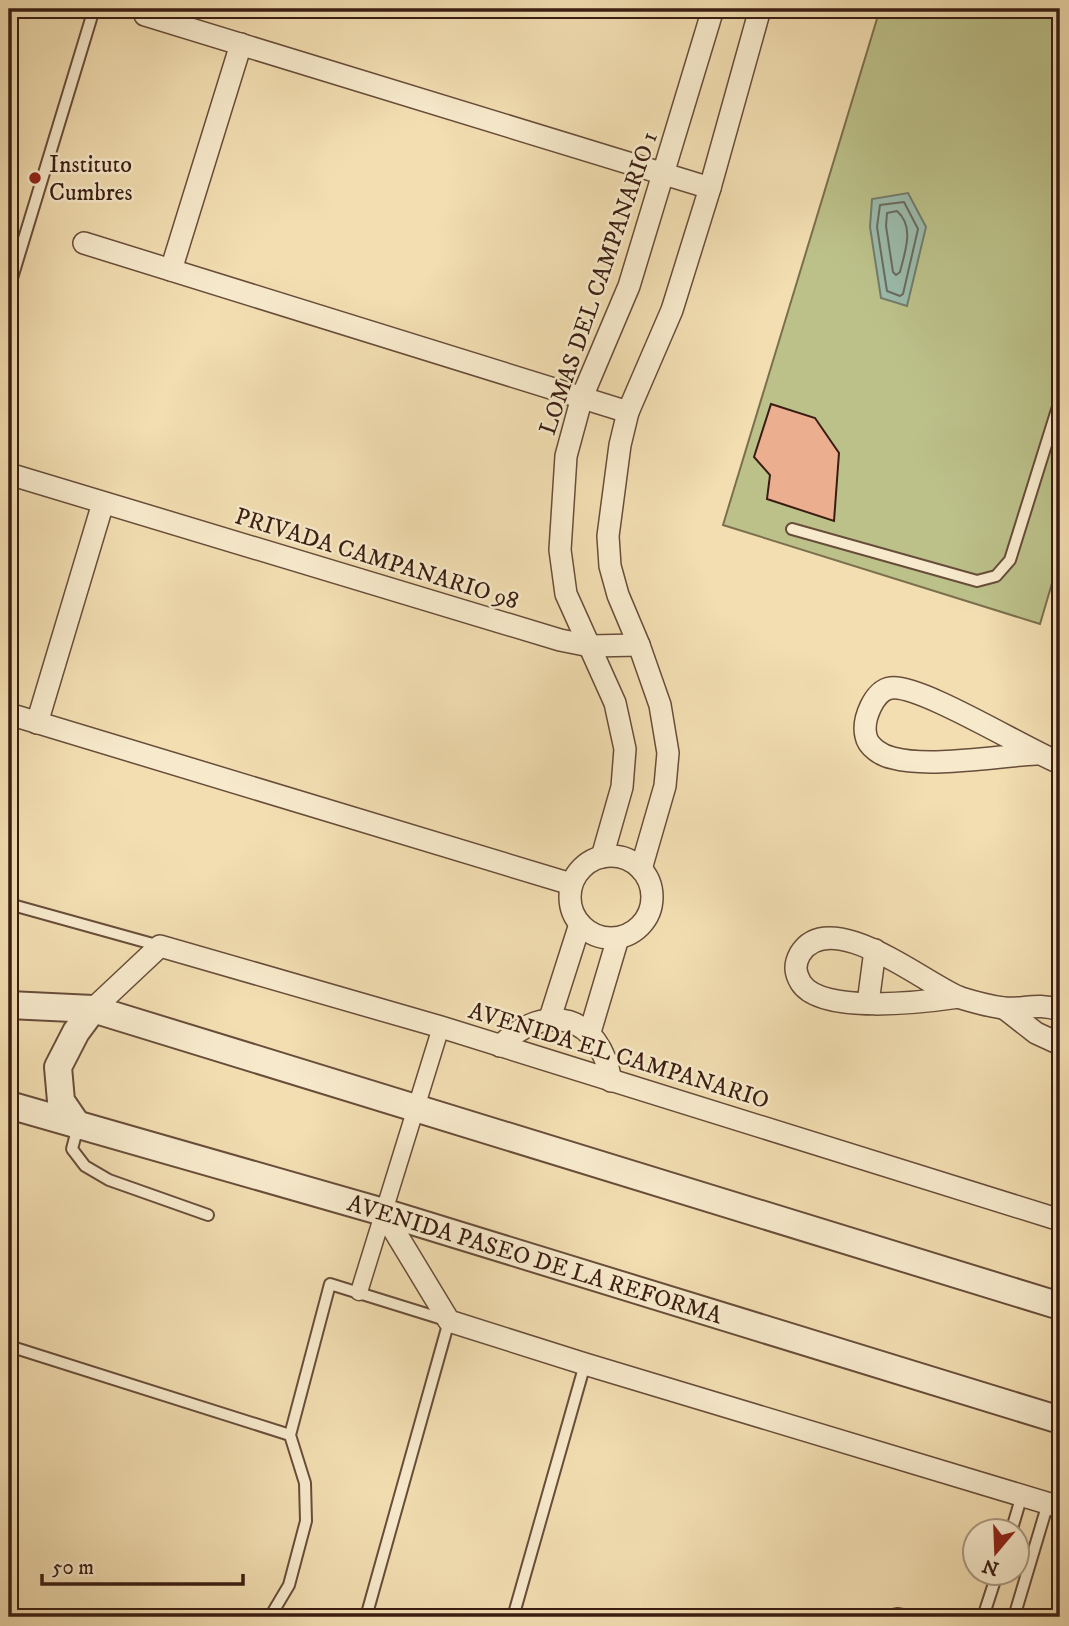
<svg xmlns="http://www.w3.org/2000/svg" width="1069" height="1626" font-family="'IM FELL DW Pica',serif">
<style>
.green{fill:#bcc18a;stroke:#7b6f4e;stroke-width:2}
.water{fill:#9bbcac;stroke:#747c6e;stroke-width:2}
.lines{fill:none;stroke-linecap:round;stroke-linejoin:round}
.shore{stroke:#6a6c5f;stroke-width:2}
.building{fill:#ebaf90;stroke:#3a1d12;stroke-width:2}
.service-casing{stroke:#684d3a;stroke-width:14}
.pedestrian-casing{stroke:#684d3a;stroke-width:19}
.minor-casing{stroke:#684d3a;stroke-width:24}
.tertiary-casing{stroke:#684d3a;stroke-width:30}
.service{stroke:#f7eacc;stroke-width:10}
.pedestrian{stroke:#f7eacc;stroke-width:16}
.minor{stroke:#f7eacc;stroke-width:21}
.tertiary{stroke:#f7eacc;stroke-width:26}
.poi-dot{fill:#8f2418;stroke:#f7eacc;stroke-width:2.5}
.labels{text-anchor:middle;stroke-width:5;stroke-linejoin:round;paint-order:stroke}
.poi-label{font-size:24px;fill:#3a1d12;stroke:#f7eacc;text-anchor:start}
.street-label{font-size:24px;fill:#3a1d12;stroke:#f7eacc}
</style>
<rect width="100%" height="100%" fill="#f2deb1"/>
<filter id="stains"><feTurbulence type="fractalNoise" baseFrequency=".00286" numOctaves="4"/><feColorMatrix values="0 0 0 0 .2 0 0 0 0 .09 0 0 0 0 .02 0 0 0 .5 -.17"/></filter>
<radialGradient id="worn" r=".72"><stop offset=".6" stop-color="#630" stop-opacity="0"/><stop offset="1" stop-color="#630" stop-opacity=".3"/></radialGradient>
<path class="green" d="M880 9H1060V556L1040 624 723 525Z"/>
<path class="water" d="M908 193 926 227 907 306 881 298 870 227 872 199Z"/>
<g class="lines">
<g class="shore">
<path d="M904 202 918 229 903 294 900 296 887 291 877 227 880 205Z"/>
<path d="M897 211C915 227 905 251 900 272L896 275 893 272 886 226 887 213Z"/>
</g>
</g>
<path class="building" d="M771 404 815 418 839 453 834 521 767 499 770 475 754 457Z"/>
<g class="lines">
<g class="service-casing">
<g id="service">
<path d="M9 288 94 9"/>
<path d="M792 529 977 581 996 576 1010 560 1060 400"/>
<path d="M9 904 160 946"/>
<path d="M78 1126 72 1149 85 1166 109 1180 208 1215"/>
<path d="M9 1346 290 1435"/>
<path d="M1011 1532 1022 1495"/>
<path d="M270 1617 289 1585 306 1521 305 1483 290 1435 330 1284 449 1321 366 1617"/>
<path d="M513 1617 585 1364"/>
<path d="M883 1617 897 1614 914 1617"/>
<path d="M983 1617 997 1574"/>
<path d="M1014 1617 1048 1503"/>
</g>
</g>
<g class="pedestrian-casing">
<path id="pedestrian" d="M359 1292 441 1027"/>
</g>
<g class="minor-casing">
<g id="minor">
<path d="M145 15 710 188"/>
<path d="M84 243 628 412"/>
<path d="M171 270 241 44"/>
<path d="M9 474 560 640 590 646 639 645"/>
<path d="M9 714 571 884"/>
<path d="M37 723 103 503"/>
<path d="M1036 754C997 756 929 768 893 758 882 756 868 747 866 736 862 720 874 690 891 688 920 684 1025 749 1060 763"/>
<circle cx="611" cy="897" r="41"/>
<path d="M602 857 622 787 625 749 615 703 566 594 560 550 566 456 582 397 629 286 713 9"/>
<path d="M641 869 665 786 668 753 660 705 639 645 618 595 610 566 608 536 620 445 628 412 672 310 710 188 760 9"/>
<path d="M959 997C925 1002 821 1015 801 983 795 973 794 965 800 954 830 904 928 986 961 998 974 1002 989 1006 1003 1008 1024 1010 1037 1002 1060 1010"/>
<path d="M868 1003 875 950"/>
<path d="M1004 1008 1036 1033 1060 1044"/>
<path d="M93 1009 160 946 441 1027 1060 1220"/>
<path d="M550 1018 580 924"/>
<path d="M590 1032 618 938"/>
<path d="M500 1046C547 1000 600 1015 611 1081"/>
<path d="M383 1212 449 1321 585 1364 1060 1507"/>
</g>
</g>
<g class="tertiary-casing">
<g id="tertiary">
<path d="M9 1005 93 1009 1060 1306"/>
<path d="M9 1105 383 1212 1060 1420"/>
<path d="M78 1126 61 1101 58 1067 76 1032 93 1009"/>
</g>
</g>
<use href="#service" class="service"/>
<use href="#pedestrian" class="pedestrian"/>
<use href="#minor" class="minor"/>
<use href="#tertiary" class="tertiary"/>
</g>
<circle class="poi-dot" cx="35" cy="178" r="7"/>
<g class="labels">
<g class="poi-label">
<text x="49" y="172">Instituto<tspan x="49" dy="28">Cumbres</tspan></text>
</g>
<g class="street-label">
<text transform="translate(598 283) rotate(-71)" y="8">LOMAS DEL CAMPANARIO 1</text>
<text transform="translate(377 558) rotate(17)" y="8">PRIVADA CAMPANARIO 98</text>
<text transform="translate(619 1055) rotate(17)" y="8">AVENIDA EL CAMPANARIO</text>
<text transform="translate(535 1259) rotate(17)" y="8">AVENIDA PASEO DE LA REFORMA</text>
</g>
</g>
<rect width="1069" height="1626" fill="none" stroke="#f2deb1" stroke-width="35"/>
<rect x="10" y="10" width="1048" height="1605" fill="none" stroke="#3a1d12" stroke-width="3.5"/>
<rect x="18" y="18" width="1034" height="1591" fill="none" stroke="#3a1d12" stroke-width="2"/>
<g transform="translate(996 1552) rotate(199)"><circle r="33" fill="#f7eacc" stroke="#ab9882" stroke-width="2"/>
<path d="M0-5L12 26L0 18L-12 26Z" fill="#8f2418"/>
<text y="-10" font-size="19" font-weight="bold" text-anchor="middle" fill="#3a1d12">N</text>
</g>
<path d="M42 1574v10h201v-10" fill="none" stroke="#3a1d12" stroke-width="3.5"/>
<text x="52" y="1574" font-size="21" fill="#3a1d12" stroke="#f7eacc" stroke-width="5" paint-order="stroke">50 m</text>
<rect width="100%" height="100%" filter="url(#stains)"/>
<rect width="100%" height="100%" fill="url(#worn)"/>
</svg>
